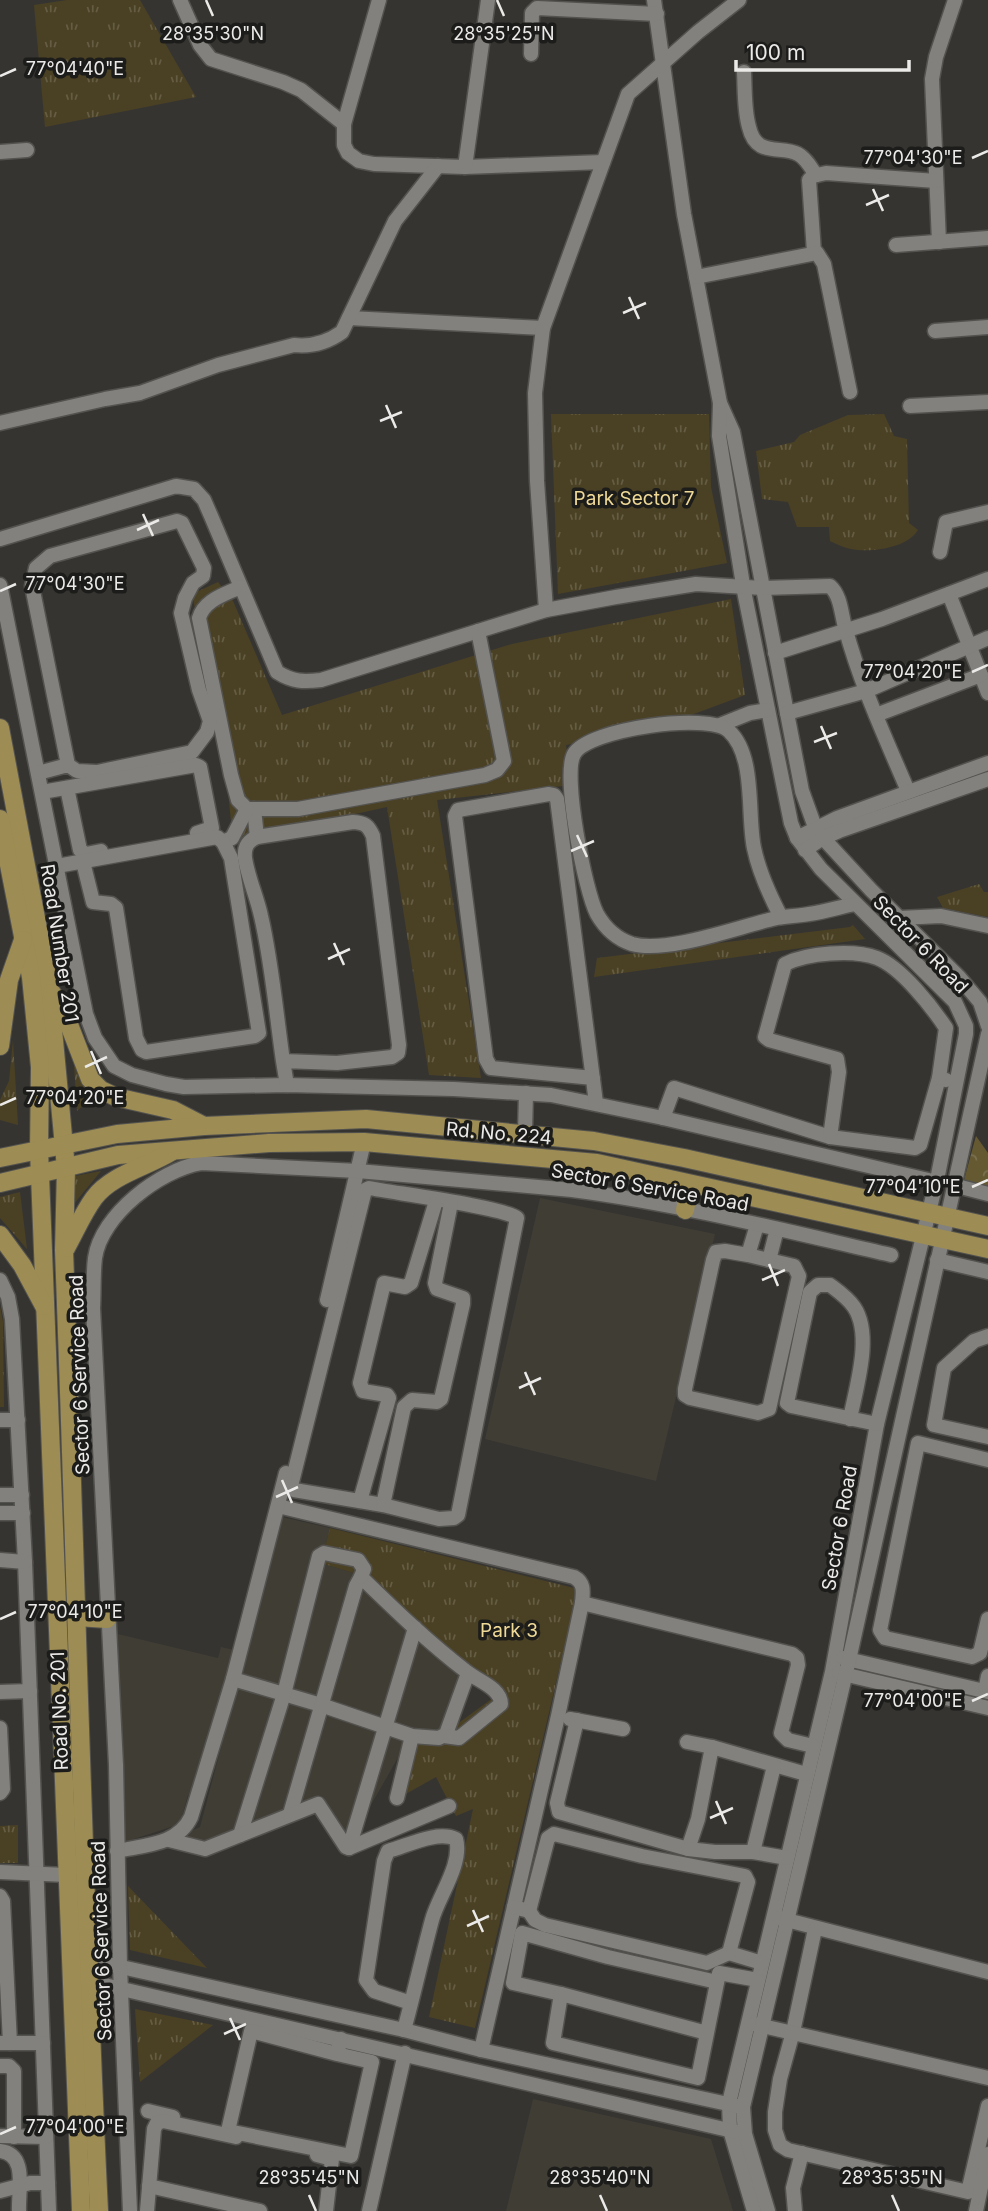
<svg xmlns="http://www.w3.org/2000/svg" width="988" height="2211" font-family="Inter,sans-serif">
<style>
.built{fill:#403d34}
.forest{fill:url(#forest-crowns)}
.park{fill:url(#park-tufts)}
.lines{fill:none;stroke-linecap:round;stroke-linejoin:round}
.minor-casing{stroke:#53524f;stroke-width:17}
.major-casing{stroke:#53524f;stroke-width:20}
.minor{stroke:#82817d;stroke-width:14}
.major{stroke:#9d8c53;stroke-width:18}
.ticks{fill:none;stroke:#ebeae8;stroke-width:2.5}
.labels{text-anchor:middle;stroke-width:7;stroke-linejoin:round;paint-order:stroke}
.park-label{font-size:19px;fill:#efd997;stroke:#1c1c1a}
.street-label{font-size:19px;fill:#ebeae8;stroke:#1c1c1a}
.ticks-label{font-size:18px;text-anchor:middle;fill:#ebeae8;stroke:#1c1c1a;stroke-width:7;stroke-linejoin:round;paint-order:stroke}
</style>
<defs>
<pattern id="forest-crowns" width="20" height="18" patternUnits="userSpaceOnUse" patternTransform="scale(1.75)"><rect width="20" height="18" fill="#655932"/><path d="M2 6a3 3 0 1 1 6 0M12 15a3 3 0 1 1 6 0" fill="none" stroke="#7b7150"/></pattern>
<pattern id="park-tufts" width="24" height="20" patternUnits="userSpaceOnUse" patternTransform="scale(1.75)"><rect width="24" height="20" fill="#4a4023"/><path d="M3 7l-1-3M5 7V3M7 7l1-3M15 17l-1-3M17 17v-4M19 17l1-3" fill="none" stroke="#645c43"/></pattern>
</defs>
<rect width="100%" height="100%" fill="#353431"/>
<g class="built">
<path d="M540 1198 715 1234 656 1481 485 1439Z"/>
<path d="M282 1517 330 1528 321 1563 357 1574 468 1673 444 1742 411 1735 347 1847 317 1805 207 1847 171 1840 200 1827Z"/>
<path d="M118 1634 218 1658 221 1647 234 1650 193 1796 188 1795 180 1824 125 1842Z"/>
<path d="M533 2099 711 2139 733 2211H506Z"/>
</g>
<path class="forest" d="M976 1136 988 1153V1186L964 1180Z"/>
<g class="park">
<path d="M67 0H140L196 97 45 127 34 5Z"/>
<path d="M551 414H709L711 487 727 563 558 594Z"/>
<path d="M884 414 894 436 907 439 909 523 918 530C907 548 871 553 851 549 844 548 837 544 830 541L829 527H797L788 502 762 499 756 451 794 442 800 435 848 415Z"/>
<path d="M218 582 233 601 282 715 512 644 731 599 745 695 648 731 566 745 572 785 437 800 481 1078 429 1075 387 807 233 841 224 752 192 594Z"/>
<path d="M979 884 984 892H988V917L943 908 937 897Z"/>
<path d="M853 925 865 939 594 977 597 958 850 927Z"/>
<path d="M13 1040 18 1125 0 1120V1100L9 1081Z"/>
<path d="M74 1065 94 1096 77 1111Z"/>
<path d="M101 1171 73 1205 75 1176Z"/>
<path d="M20 1192 27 1249 0 1218V1197Z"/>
<path d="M0 1306 3 1322 4 1407H0Z"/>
<path d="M330 1528 578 1589 475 2028 429 2017 473 1809 456 1816 436 1777 395 1800 414 1741 449 1730 497 1695 357 1574 321 1563Z"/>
<path d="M18 1825V1863H0V1826Z"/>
<path d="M128 1886 207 1968 130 1950Z"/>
<path d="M135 2009 213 2025 140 2082Z"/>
</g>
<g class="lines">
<g class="minor-casing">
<g id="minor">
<path d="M180 0 200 45 211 59 283 82 301 90 344 124"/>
<path d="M379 0 344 124V145L348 153 359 161 374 164 465 167 603 162"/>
<path d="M654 0 684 214 720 403 733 432 802 791 815 827 823 838 871 890 959 977 980 1002 988 1026"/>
<path d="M531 54 532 13 537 8 657 14"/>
<path d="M744 72C745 90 744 110 749 127 756 158 781 145 798 154 806 158 811 168 816 175"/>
<path d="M0 152 27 150"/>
<path d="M465 167 488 0"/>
<path d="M939 242 932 79 936 57 955 0"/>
<path d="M896 245 988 238"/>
<path d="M814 252 809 180 813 176 826 173 936 181"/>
<path d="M696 277 817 253 824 264 850 392"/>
<path d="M349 318 543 328"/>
<path d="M935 331 988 327"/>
<path d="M720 403 719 436 744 591 791 823 797 838 821 869 955 1002 966 1026V1034L938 1175 877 1424 832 1672 729 2103 730 2130 754 2211"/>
<path d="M910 406 988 402"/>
<path d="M0 423 105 399 140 393 218 365 294 345C312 347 328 342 342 332L395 221 438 166"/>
<path d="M0 539 176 486 194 489 204 500 211 516 277 672C293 682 303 682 321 680L546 610 616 597 696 584 763 588 830 586C841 596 841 613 845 627 860 683 885 737 908 791"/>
<path d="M940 552 946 522 988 512"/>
<path d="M0 585 86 1014 95 1038 114 1066 132 1075 166 1084 184 1087 287 1085 454 1089 551 1095 663 1118 937 1182"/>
<path d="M240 587C224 595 204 600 199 618L231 775 238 800 247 809H298L485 775 497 770 504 761 478 631"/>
<path d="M949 594 988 693"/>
<path d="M546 610 537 481 535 393 543 328 628 94 698 32 739 0"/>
<path d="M775 653 882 619 988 579"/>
<path d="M787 713 866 691 988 638"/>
<path d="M876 715 981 675"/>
<path d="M720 725 750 713 768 710"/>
<path d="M38 773 68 765 32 586 36 568 50 556 177 521 182 523 204 568 203 576 193 583 185 598 181 613 199 690 210 721 207 732 192 752 97 772 77 771 68 765"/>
<path d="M67 788 80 850 86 854 101 851"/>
<path d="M42 792 196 765 200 767 212 828 197 833"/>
<path d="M254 809 257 837"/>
<path d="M797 838 837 818 988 763"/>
<path d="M223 842 232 838 247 809"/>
<path d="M805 850 823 838 839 831 988 779"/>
<path d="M57 866 217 837 223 842 231 858 259 1033 255 1036 146 1052 142 1050 136 1038 116 908 111 904 93 902 83 862"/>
<path d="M781 917C770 896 759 872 754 848 747 815 756 756 729 731 708 712 588 729 574 754 562 775 585 891 597 914 605 928 617 939 632 944 668 954 740 926 777 918 787 916 798 916 809 914 824 912 840 907 855 904"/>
<path d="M899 918 941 916 988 926"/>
<path d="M283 1061 337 1063 392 1057 398 1053 399 1045 373 836C368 825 365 823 353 822L257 837C247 841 244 848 245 858 248 878 257 897 261 916 272 963 276 1013 283 1061L287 1085"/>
<path d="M593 1078 491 1068 486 1059 455 816 458 810 549 794 554 795 557 799 596 1103"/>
<path d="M663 1118 674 1088 830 1137 915 1148 920 1145 939 1078 946 1080"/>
<path d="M525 1133 526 1093"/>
<path d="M830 1137 839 1072 837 1059 769 1040 765 1037 785 964C807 953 853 949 877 958 901 967 932 1007 946 1028L939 1078"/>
<path d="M953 1185 988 1194"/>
<path d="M369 1188C394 1193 503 1207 517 1218L458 1515 454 1518 439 1519 383 1505 294 1490 291 1486 365 1190Z"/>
<path d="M748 1255 725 1251 716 1252 713 1260 685 1389V1395L690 1398 758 1413 769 1409 799 1276 794 1266 748 1255 757 1225"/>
<path d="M769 1260 777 1229"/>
<path d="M937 1260 988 1272"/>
<path d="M0 1280 8 1297 12 1319 25 1562 49 2211"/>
<path d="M327 1300 364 1142"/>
<path d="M988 1336 974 1341 944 1368 934 1425 988 1437"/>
<path d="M850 1419C856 1387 873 1335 854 1307 848 1298 838 1291 830 1285H818L810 1292 787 1403 791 1406 877 1424"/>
<path d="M0 1420H18"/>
<path d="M988 1460 918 1443 880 1630 885 1638 972 1657 980 1653 988 1619"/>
<path d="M0 1495H22"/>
<path d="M360 1501 389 1398 387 1395 363 1391 360 1383 384 1283 405 1287 411 1283 436 1201"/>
<path d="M383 1505 404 1407 412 1400 437 1402 441 1399 463 1304V1298L437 1289 435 1283 451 1203"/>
<path d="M278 1506 574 1577C585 1583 583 1592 582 1603L558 1716 481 2050"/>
<path d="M0 1513H23"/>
<path d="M0 1560 25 1562"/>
<path d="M582 1603 792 1654 797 1658 798 1665 781 1733 788 1740 813 1746"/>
<path d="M843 1658 988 1692"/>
<path d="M839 1673 988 1708"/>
<path d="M233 1679 321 1705 412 1736 439 1738 446 1734 468 1673"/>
<path d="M985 1691 988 1676"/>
<path d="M0 1692 30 1691"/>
<path d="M570 1719 623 1729"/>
<path d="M577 1720 557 1803 559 1812 688 1849 698 1819 712 1747"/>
<path d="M0 1728 3 1789 0 1793"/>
<path d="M687 1742 712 1747 806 1774"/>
<path d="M774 1766 753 1852 787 1858"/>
<path d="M397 1798 412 1736"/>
<path d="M290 1814 356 1586 361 1577C395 1610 429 1643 467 1672 478 1681 501 1688 501 1704L459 1738 444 1736"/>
<path d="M240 1835 284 1694 319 1556 324 1553 358 1560 364 1569 361 1577"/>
<path d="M169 1840 205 1849 318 1804 346 1847 349 1848 449 1806"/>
<path d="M349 1848 415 1628"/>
<path d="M688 1849 715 1852H753"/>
<path d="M117 1851C144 1845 178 1845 191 1817L233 1679 286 1473"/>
<path d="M0 1872 66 1875"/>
<path d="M0 1896 3 1901 10 2043"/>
<path d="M514 1907 529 1911 548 1838 554 1834 642 1856 745 1876 748 1882 729 1953 762 1963"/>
<path d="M529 1911 535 1920 545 1925 707 1963 729 1953"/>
<path d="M779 1918 988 1972"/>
<path d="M815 1929 793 2032 780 2079 775 2112V2130L780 2145 788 2150 805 2154 968 2192 988 2106"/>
<path d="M81 1958 404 2030 481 2050 737 2106"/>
<path d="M79 1979 737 2132"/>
<path d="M561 1994 513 1983 522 1933 608 1957 717 1982"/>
<path d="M754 2024 988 2078"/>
<path d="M404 2030C414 1994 422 1957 432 1920 438 1897 463 1864 456 1839 437 1830 407 1846 388 1851L384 1861 366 1980 374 1991 411 2003"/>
<path d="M707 2033 561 1994 553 2043 698 2078 719 1973 758 1980"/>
<path d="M0 2043H43"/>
<path d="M337 2054 372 2062 351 2156 228 2131 251 2031 337 2054 341 2039"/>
<path d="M0 2066H9L14 2071V2137"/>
<path d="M148 2111 173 2117"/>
<path d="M0 2136 46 2137"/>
<path d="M0 2151C28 2154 18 2190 19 2211"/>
<path d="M317 2155 332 2159 326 2211"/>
<path d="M149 2186 260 2211"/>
<path d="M0 2191 30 2183H48"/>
<path d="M130 2211 120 1967 116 1765 93 1308C94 1291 93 1274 95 1258 101 1215 160 1170 201 1163L358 1171 572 1190C680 1204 786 1231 891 1255"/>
<path d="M147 2211 154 2129 157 2123 163 2121 236 2137"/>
<path d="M369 2211 405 2053"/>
<path d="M768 2211 745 2134 743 2107 849 1660 988 1034"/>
<path d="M795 2211 793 2188 802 2153"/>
<path d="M976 2211 988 2154"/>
</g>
</g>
<g class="major-casing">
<g id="major">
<path d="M0 728 49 987 66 1168 64 1250C76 1570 83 1891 99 2211"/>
<path d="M0 819 31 977 40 1067 39 1150 81 2211"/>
<path d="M52 993 68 1022 90 1079 101 1090 116 1097 173 1110 204 1126"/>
<path d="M0 1046 9 980 23 940"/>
<path d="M0 1158 117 1134 204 1126 366 1119 594 1141 684 1158 988 1226"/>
<path d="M0 1183 118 1155 269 1143 364 1142 597 1163 988 1249"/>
<path d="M685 1210 690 1184"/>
<path d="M0 1235 22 1265 44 1306"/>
<path d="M66 1248C75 1232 83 1213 94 1198 111 1175 146 1167 171 1152"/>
<path d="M77 1617 107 1619"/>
</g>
</g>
<use href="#minor" class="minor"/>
<use href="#major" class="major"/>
</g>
<path class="ticks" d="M206 0 213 16M497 0 504 16M0 76 16 69M972 158 988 151M873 189 883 211M866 205 889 195M629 297 639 319M623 313 646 303M386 405 396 428M380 421 402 412M143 514 153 536M137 530 159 520M0 591 16 584M972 672 988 665M821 726 831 749M814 742 837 733M577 835 587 857M571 851 594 841M334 943 344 965M328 959 350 949M91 1051 101 1074M85 1067 107 1057M0 1105 16 1098M972 1187 988 1180M769 1264 778 1286M762 1280 785 1270M525 1372 535 1395M519 1388 541 1378M282 1480 292 1503M276 1497 298 1487M0 1619 16 1612M972 1701 988 1694M716 1801 726 1824M710 1818 733 1808M473 1910 483 1932M467 1926 489 1916M230 2018 240 2040M224 2034 246 2024M0 2134 16 2127M309 2195 316 2211M600 2195 607 2211M892 2195 899 2211"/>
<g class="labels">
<g class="park-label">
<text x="634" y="505">Park Sector 7</text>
<text x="509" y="1637">Park 3</text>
</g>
<g class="street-label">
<text transform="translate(60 943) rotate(81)" y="7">Road Number 201</text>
<text transform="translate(921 944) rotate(46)" y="7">Sector 6 Road</text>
<text transform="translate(499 1133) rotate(5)" y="7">Rd. No. 224</text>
<text transform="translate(650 1187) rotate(10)" y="7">Sector 6 Service Road</text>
<text transform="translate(79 1375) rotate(-92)" y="7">Sector 6 Service Road</text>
<text transform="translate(839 1528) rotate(-80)" y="7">Sector 6 Road</text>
<text transform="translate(59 1711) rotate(-92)" y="7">Road No. 201</text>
<text transform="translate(101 1941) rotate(-92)" y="7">Sector 6 Service Road</text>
</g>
</g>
<g class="ticks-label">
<text x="213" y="40">28°35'30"N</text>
<text x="504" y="40">28°35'25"N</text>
<text x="75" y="75">77°04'40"E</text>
<text x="913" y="164">77°04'30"E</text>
<text x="75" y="590">77°04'30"E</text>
<text x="913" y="678">77°04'20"E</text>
<text x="75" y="1104">77°04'20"E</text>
<text x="913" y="1193">77°04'10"E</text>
<text x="75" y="1618">77°04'10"E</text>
<text x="913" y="1707">77°04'00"E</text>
<text x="75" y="2133">77°04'00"E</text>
<text x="309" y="2184">28°35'45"N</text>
<text x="600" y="2184">28°35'40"N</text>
<text x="892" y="2184">28°35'35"N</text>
</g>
<path d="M736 60v10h173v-10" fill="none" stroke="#ebeae8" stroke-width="3.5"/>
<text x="746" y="60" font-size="21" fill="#ebeae8" stroke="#1c1c1a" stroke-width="5" paint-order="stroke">100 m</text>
</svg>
